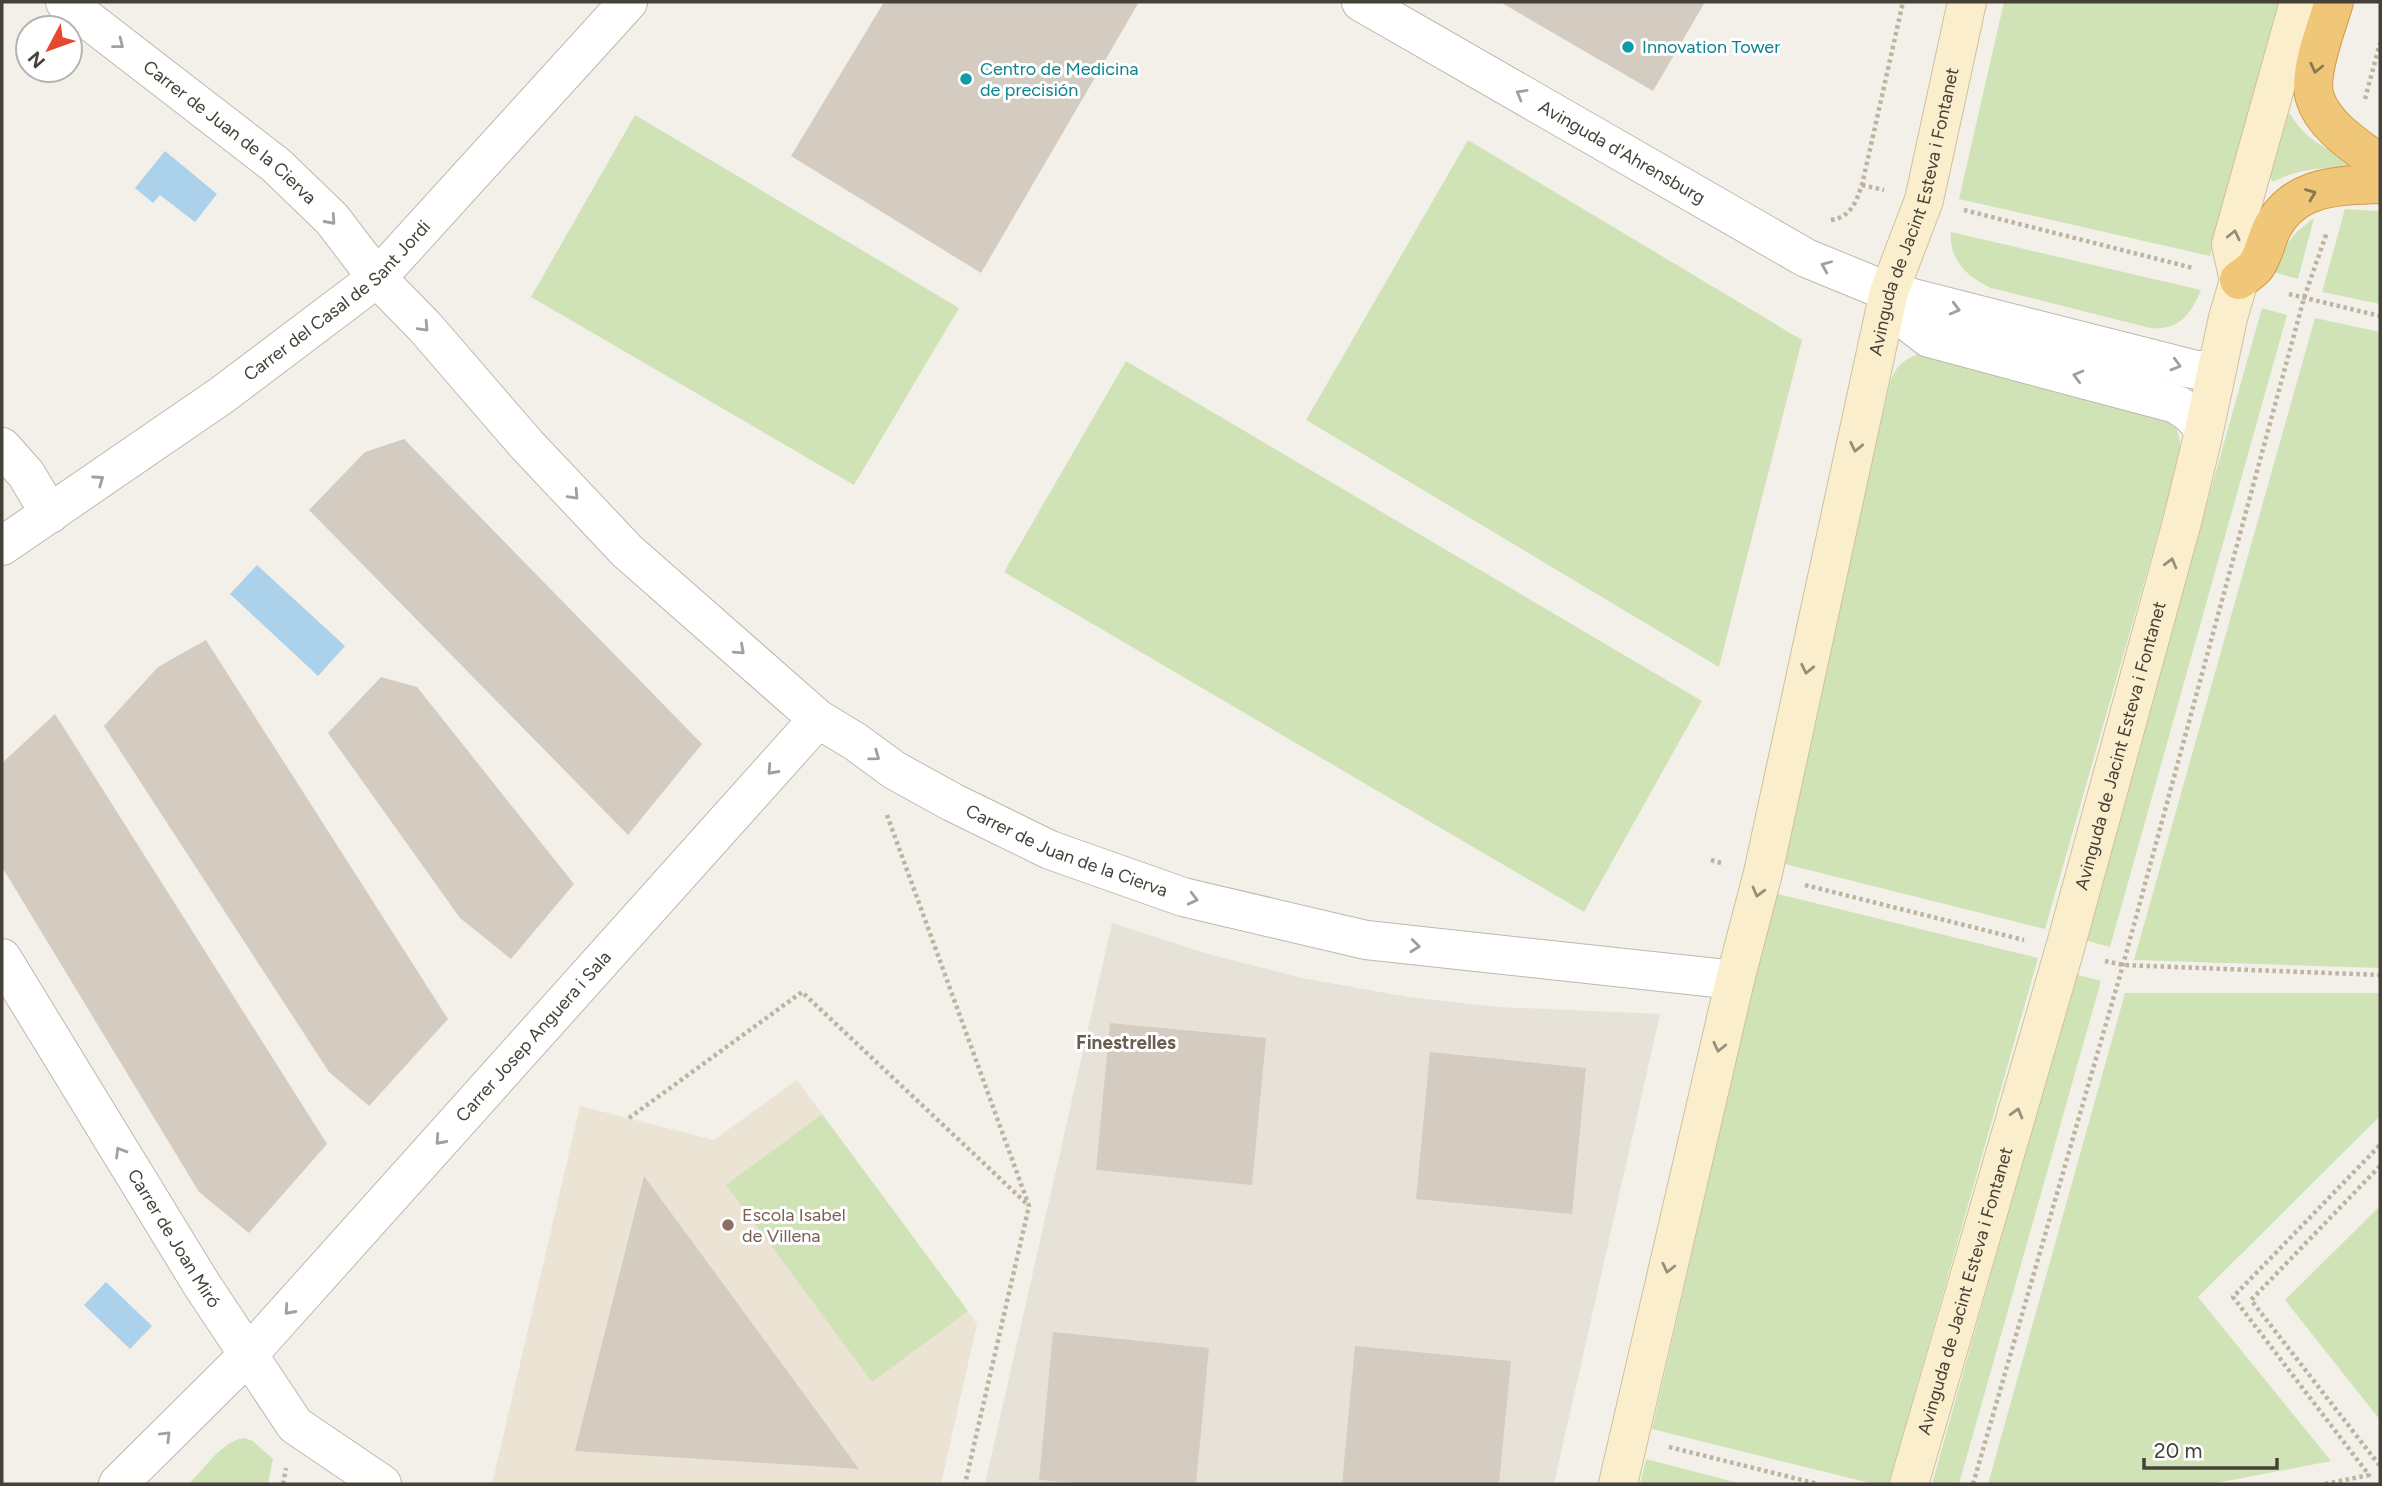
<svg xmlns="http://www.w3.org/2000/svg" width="2382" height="1486" font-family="Figtree,sans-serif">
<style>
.residential{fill:#e7e2d8}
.education{fill:#ebe4d5}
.green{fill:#d0e3b6}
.water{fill:#acd1ea}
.building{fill:#d4ccc0}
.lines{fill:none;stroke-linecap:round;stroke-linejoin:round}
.street-casing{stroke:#beb8ad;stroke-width:40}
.secondary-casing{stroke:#cec19d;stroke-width:40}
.highway-casing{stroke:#cf9b48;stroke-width:40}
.path{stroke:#beb3a0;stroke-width:4.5;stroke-dasharray:3.5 3.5;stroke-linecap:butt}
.street{stroke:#fff;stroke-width:38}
.secondary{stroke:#faeecd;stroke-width:38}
.highway{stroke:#f0c678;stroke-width:38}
.oneway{stroke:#a2a09c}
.oneway2{stroke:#8a7652}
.oneway3{stroke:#978f7b}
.culture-dot{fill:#0f9aa8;stroke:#fff;stroke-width:2.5}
.education-dot{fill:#8d6e63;stroke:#fff;stroke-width:2.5}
.labels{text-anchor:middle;stroke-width:6;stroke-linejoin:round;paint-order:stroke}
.culture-label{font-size:18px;fill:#0d838f;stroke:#fff;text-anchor:start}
.street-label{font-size:18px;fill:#464138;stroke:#fff}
.education-label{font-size:18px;fill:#785e54;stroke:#fff;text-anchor:start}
.neighbourhood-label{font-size:19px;font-weight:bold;fill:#685e51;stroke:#fff}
</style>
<rect width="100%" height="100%" fill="#f3f0ea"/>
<path class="residential" d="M1112 923 1208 954 1302 978 1408 997 1498 1007 1660 1014 1554 1484H985Z"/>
<path class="education" d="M797 1080 977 1324 941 1484H492L580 1106 714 1140Z"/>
<g class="green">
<path d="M2004 2H2281L2210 256 1959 199Z"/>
<path d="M2288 114H2290C2309 144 2331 151 2362 164V170C2329 167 2304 166 2273 182L2270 177Z"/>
<path d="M635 115 959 308 854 485 531 297Z"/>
<path d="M1468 140 1802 340 1719 667 1306 420Z"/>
<path d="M2345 209 2380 211V304L2322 292Z"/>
<path d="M2314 218 2298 279 2273 272C2285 244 2289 237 2314 218Z"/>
<path d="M1951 232 2201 290C2191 314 2179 331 2150 328L1991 288C1967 277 1949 260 1951 232Z"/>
<path d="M2262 308 2287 315 2110 947 2084 940Z"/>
<path d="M2315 318 2380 332V968L2134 960Z"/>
<path d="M1922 353 2170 419C2184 437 2180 446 2177 467L2045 929 1781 863 1890 383C1895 366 1905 358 1922 353Z"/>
<path d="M1126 361 1702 701 1584 912 1004 572Z"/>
<path d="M1774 893 2038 958 1889 1484H1874L1652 1429Z"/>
<path d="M2075 974 2101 981 1959 1484H1932Z"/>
<path d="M2125 993H2380V1116L2198 1297 2331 1461 2211 1484H1988Z"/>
<path d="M822 1114 968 1311 872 1382 726 1185Z"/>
<path d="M2380 1206V1420L2285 1300Z"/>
<path d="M244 1438 253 1441 273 1459 268 1484H189C204 1469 222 1441 244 1438Z"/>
<path d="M1646 1459 1742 1484H1743H1640Z"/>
</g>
<g class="water">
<path d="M165 151 217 194 195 222 160 195 153 203 135 188Z"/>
<path d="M257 565 345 646 318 676 230 594Z"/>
<path d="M106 1282 152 1326 130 1349 84 1305Z"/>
</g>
<g class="building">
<path d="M884 2H1139L981 273 791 156Z"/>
<path d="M1500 2H1705L1653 91Z"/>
<path d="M404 439 702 744 628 835 309 510 365 452Z"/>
<path d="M206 640 448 1019 369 1106 329 1072 104 726 158 667Z"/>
<path d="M381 677 417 687 574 884 511 959 460 918 328 733Z"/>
<path d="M55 714 327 1144 249 1233 199 1192 2 867V763Z"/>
<path d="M1110 1023 1266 1038 1252 1185 1096 1170Z"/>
<path d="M1430 1052 1586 1068 1572 1214 1416 1199Z"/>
<path d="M644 1176 859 1469 575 1451Z"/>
<path d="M1053 1332 1209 1348 1196 1484H1087L1039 1480Z"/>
<path d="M1355 1346 1511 1361 1499 1484H1342Z"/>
</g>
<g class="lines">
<g class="street-casing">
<g id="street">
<path id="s1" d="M65 2 276 165 332 219 377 278 425 327 527 445 627 551 818 719 856 742 894 770 952 802 1050 850 1183 897 1366 940 1735 980"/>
<path id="s2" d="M1361 2 1806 258 1889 292 2192 369 2215 372"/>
<path d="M1889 292 1912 325 1929 338 2176 404C2189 412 2197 418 2203 431"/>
<path d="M2 447 26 474 50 514"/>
<path id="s3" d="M2 546 222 395 377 278 628 2"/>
<path id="s4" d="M2 958 202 1285 295 1425 382 1484"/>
<path id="s5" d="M118 1484 248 1355 818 719"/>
</g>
</g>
<g class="secondary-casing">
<g id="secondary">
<path id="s6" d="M1618 1484 1735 980 1763 873 1889 292 1924 200 1967 2"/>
<path id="s7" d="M1909 1484 2065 948 2182 522 2202 440 2228 318 2239 280 2231 245 2299 2"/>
</g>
</g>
<g class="highway-casing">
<g id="highway">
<path d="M2334 2C2327 26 2307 75 2315 98 2324 127 2358 147 2380 164"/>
<path d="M2239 280C2244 276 2252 271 2256 266 2263 257 2266 241 2271 230 2293 185 2336 186 2380 184"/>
</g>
</g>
<g class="path">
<path d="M2365 99 2380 43"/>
<path d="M1862 185 1884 190"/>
<path d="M1964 210 2193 268"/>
<path d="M1831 220C1851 217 1856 202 1862 185L1903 2"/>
<path d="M2289 294 2380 316"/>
<path d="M887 815 1029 1206 965 1484"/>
<path d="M1711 860 1721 863"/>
<path d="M1805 885 2024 940"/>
<path d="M2105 961 2123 965 2380 975"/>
<path d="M629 1118 802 992 1028 1205"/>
<path d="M2380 1166 2251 1300 2380 1466"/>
<path d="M1669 1447 1818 1484"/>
<path d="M283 1484 286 1468"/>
<path d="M1973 1484 2123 965 2304 298 2327 232"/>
<path d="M2325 1484 2369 1475 2233 1297 2380 1145"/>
</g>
<use href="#street" class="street"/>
<use href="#secondary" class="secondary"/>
<use href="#highway" class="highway"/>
</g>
<defs><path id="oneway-chevron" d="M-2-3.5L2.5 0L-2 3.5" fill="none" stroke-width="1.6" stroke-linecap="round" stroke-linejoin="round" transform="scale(1.75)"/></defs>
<g class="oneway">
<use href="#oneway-chevron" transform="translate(119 44) rotate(38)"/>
<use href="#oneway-chevron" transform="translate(1521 94) rotate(-150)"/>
<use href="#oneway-chevron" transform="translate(331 220) rotate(48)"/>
<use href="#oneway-chevron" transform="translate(1826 266) rotate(-157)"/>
<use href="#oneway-chevron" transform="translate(1955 309) rotate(15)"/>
<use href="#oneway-chevron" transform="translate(424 327) rotate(47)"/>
<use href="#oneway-chevron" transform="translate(2176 365) rotate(16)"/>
<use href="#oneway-chevron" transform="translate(2078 376) rotate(-165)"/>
<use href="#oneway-chevron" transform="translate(99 480) rotate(-35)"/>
<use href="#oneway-chevron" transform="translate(574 495) rotate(47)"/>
<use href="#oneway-chevron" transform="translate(740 650) rotate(42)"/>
<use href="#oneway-chevron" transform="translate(875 756) rotate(36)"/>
<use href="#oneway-chevron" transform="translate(772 770) rotate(132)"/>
<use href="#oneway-chevron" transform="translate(1193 899) rotate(14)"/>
<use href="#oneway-chevron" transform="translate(1415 946) rotate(6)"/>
<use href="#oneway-chevron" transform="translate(440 1140) rotate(132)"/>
<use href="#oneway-chevron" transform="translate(120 1152) rotate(-121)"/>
<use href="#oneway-chevron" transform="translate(289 1310) rotate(132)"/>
<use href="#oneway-chevron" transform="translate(166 1436) rotate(-45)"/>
</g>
<g class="oneway2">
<use href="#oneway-chevron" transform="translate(2316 68) rotate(103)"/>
<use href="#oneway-chevron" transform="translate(2311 194) rotate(-21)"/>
</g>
<g class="oneway3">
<use href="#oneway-chevron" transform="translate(2234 235) rotate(-77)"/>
<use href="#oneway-chevron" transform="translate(1856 447) rotate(102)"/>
<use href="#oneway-chevron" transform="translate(2171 563) rotate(-75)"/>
<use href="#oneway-chevron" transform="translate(1807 669) rotate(102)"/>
<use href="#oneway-chevron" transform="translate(1758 892) rotate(105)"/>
<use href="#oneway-chevron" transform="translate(1719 1047) rotate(103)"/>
<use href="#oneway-chevron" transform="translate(2017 1113) rotate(-74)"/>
<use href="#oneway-chevron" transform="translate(1668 1268) rotate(103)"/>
</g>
<g class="culture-dot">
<circle cx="1628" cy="47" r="7"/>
<circle cx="966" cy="79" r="7"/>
</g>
<circle class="education-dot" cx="728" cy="1225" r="7"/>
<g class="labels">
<g class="culture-label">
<text x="1642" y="53">Innovation Tower</text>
<text x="980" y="75">Centro de Medicina<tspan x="980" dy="21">de precisión</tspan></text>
</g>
<g class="street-label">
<text dy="6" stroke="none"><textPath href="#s1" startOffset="210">Carrer de Juan de la Cierva</textPath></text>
<text dy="6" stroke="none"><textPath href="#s2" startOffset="301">Avinguda d'Ahrensburg</textPath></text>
<text dy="6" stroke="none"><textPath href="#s6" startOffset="1307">Avinguda de Jacint Esteva i Fontanet</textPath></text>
<text dy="6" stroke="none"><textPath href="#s3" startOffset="416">Carrer del Casal de Sant Jordi</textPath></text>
<text dy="6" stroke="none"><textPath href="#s7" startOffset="768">Avinguda de Jacint Esteva i Fontanet</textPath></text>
<text dy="6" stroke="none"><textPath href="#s1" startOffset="1326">Carrer de Juan de la Cierva</textPath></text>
<text dy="6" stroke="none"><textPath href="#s5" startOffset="611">Carrer Josep Anguera i Sala</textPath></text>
<text dy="6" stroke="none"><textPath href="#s4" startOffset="329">Carrer de Joan Miró</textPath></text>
<text dy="6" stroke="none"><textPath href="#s7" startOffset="201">Avinguda de Jacint Esteva i Fontanet</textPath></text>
</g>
<g class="education-label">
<text x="742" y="1221">Escola Isabel<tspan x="742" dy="21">de Villena</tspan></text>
</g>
<g class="neighbourhood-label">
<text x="1126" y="1049">Finestrelles</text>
</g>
</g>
<rect width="2382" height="1486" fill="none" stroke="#464138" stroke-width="7"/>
<g transform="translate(49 49) rotate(229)"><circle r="33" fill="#ffffff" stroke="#b5b3af" stroke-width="2"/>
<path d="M0-5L12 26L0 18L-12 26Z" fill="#e6472e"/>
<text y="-10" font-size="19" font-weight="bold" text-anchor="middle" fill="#464138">N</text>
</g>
<path d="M2144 1458v10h133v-10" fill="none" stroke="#464138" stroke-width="3.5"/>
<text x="2154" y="1458" font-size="21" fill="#464138" stroke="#ffffff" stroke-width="5" paint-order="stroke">20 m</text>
</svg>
